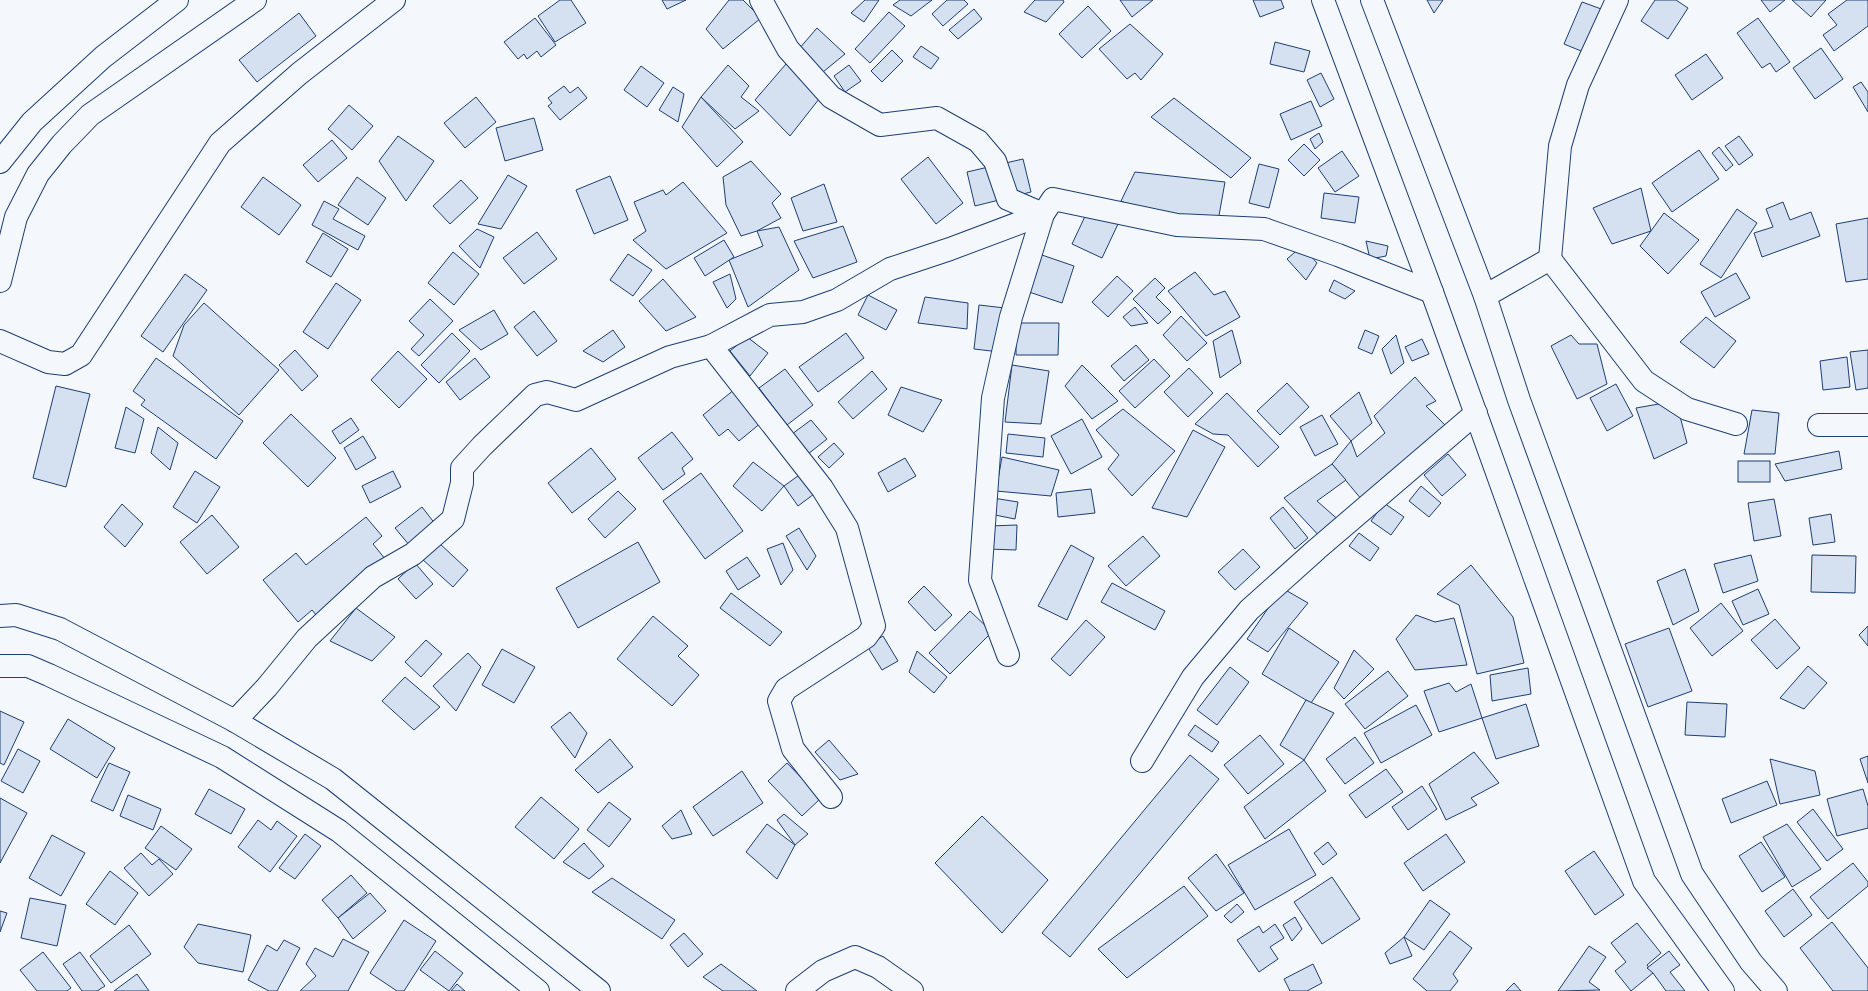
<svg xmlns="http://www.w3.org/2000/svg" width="1868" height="991" font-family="Karla,sans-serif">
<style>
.building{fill:#d5e0f0;stroke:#1d3f73}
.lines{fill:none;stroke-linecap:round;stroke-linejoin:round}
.minor-casing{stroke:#1d3f73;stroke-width:24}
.major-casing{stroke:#1d3f73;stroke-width:24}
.minor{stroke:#f4f7fb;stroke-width:22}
.major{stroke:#f4f7fb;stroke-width:22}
</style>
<rect width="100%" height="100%" fill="#f4f7fb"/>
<g class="building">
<path d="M560 0H571L586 23 555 42 538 16Z"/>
<path d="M662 0H686L667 9Z"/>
<path d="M729 0H743L761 18 723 49 706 29Z"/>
<path d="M865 0H879L864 22 851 13Z"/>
<path d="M900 0H932L911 16 893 5Z"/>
<path d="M947 0H964L968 4 943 26 932 14Z"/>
<path d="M1035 0H1063L1064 2 1046 22 1024 12Z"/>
<path d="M1120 0H1153L1132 17Z"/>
<path d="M1253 0H1281L1284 8 1260 17Z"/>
<path d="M1427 0H1443L1434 13Z"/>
<path d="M1655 0H1676L1688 8 1668 39 1641 21Z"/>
<path d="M1761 0H1785L1770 12Z"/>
<path d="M1792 0H1826L1811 17Z"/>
<path d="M1847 0H1868V26L1834 51 1823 35 1837 25 1828 14Z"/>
<path d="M1582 2 1604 10 1586 53 1564 44Z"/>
<path d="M1088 6 1111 31 1082 58 1059 34Z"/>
<path d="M974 9 982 19 958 39 949 30Z"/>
<path d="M889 12 905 26 870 63 855 49Z"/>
<path d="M299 13 316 36 257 82 239 60Z"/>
<path d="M535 18 556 45 541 57 537 51 527 59 524 54 518 59 504 42Z"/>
<path d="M1758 18 1790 62 1776 72 1770 63 1762 68 1737 33Z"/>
<path d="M1130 24 1163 54 1141 80 1135 73 1127 79 1099 49Z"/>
<path d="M817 28 845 54 823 72 830 85 790 136 755 100Z"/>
<path d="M1275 42 1310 51 1304 72 1270 64Z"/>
<path d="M921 46 939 58 931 69 913 57Z"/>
<path d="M1821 48 1843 79 1815 99 1793 68Z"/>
<path d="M892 50 903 61 882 82 871 71Z"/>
<path d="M1706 54 1723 78 1692 100 1675 75Z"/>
<path d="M728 65 749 86 741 97 759 111 735 129 701 97Z"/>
<path d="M849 65 861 81 845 92 834 76Z"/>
<path d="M641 66 664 83 647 107 624 90Z"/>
<path d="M1321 73 1334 99 1320 107 1307 80Z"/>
<path d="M1861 82 1868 92V112L1853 87Z"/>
<path d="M564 86 570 93 578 87 587 98 560 120 548 106 552 103 548 98Z"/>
<path d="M673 87 684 94 678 122 659 110Z"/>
<path d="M476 97 496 122 465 148 444 123Z"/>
<path d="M701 97 743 142 717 167 682 127Z"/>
<path d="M1174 98 1251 158 1231 178 1151 117Z"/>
<path d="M1311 101 1322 126 1291 140 1280 114Z"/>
<path d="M349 105 373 126 352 150 328 129Z"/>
<path d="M534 118 543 150 505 161 496 128Z"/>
<path d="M1319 133 1323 142 1315 149 1310 139Z"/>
<path d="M398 136 434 161 406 201 379 161Z"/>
<path d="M1739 136 1753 155 1739 165 1725 146Z"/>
<path d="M332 140 347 158 318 182 303 165Z"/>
<path d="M1304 144 1320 160 1304 176 1288 160Z"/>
<path d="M1719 147 1733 165 1726 171 1712 153Z"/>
<path d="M1699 150 1719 179 1672 212 1652 183Z"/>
<path d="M1342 151 1359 176 1335 192 1318 168Z"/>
<path d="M928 157 963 203 936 224 901 179Z"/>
<path d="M1023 159 1031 192 975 206 967 172Z"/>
<path d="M751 161 781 194 772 203 781 218 757 231 741 236 726 205 723 177Z"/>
<path d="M1259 164 1279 169 1269 208 1249 203Z"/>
<path d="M1135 172 1225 182 1218 221 1177 225 1121 201Z"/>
<path d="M508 175 527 186 501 229 478 224Z"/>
<path d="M610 176 628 220 594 234 576 190Z"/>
<path d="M263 177 301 205 279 235 241 207Z"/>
<path d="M357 177 386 198 368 225 338 205Z"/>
<path d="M461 180 478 198 450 224 433 206Z"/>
<path d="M683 182 727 233 666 269 633 240 646 231 634 202 663 190 666 195Z"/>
<path d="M824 184 837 222 803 231 791 198Z"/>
<path d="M1641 188 1651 231 1612 244 1593 208Z"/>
<path d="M1324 193 1359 197 1355 223 1321 218Z"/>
<path d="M324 201 339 209 333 219 365 236 358 250 312 225Z"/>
<path d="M1783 202 1790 220 1811 212 1820 236 1762 257 1754 233 1773 227 1766 209Z"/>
<path d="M1737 209 1757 223 1721 278 1700 264Z"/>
<path d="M1088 210 1118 224 1102 258 1072 244Z"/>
<path d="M1664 213 1699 240 1668 274 1640 246Z"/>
<path d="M1868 218V279L1846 282 1836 224Z"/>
<path d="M843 226 857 262 813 278 794 241Z"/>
<path d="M779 227 799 270 748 307 729 260 763 246 757 231Z"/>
<path d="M477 229 494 237 480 268 459 246Z"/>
<path d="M537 232 557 259 524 284 503 258Z"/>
<path d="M323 233 348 249 331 277 306 262Z"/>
<path d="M724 240 734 257 705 276 694 258Z"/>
<path d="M1366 241 1388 246 1386 256 1370 259Z"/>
<path d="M1302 246 1317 263 1306 280 1287 259Z"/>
<path d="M453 252 479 274 454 305 428 283Z"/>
<path d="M628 254 652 270 633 296 610 280Z"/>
<path d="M1039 254 1074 266 1062 303 1026 291Z"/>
<path d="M1195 272 1214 295 1225 291 1240 317 1206 336 1168 291Z"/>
<path d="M1736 273 1750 298 1715 317 1701 292Z"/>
<path d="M185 274 207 290 163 352 141 336Z"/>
<path d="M730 274 736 299 727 308 713 282Z"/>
<path d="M1117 276 1133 291 1108 317 1092 302Z"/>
<path d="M1155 278 1165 288 1156 297 1171 312 1158 324 1133 299Z"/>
<path d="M663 279 696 317 666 331 639 301Z"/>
<path d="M1334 280 1355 291 1345 299 1329 291Z"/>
<path d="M336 283 361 300 328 349 303 332Z"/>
<path d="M868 295 897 310 886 330 858 315Z"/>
<path d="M925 297 968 303 967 329 918 323Z"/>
<path d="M430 299 453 321 419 356 411 349 424 335 409 321Z"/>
<path d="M204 303 279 370 239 415 173 356 184 325Z"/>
<path d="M979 305 1005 308 1000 352 974 349Z"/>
<path d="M1135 307 1148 323 1131 326 1123 317Z"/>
<path d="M494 310 508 334 481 350 459 330Z"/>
<path d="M534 311 557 341 537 356 514 327Z"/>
<path d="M1181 316 1207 343 1187 361 1163 335Z"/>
<path d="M1706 317 1736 341 1714 368 1680 342Z"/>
<path d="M1016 323H1059L1058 355H1016Z"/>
<path d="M613 330 625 347 603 362 583 351Z"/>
<path d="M1232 330 1241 363 1220 378 1213 341Z"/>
<path d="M1365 330 1379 336 1372 354 1358 348Z"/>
<path d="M452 333 470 351 439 383 421 365Z"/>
<path d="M846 333 864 358 818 392 799 367Z"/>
<path d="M1396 335 1404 363 1391 374 1382 349Z"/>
<path d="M1571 335 1579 344H1597L1607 384 1577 399 1551 346Z"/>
<path d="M747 337 768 353 750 376 730 351Z"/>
<path d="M1422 339 1429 354 1412 361 1405 347Z"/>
<path d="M1136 345 1149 360 1124 381 1111 366Z"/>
<path d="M295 350 318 376 302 391 279 365Z"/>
<path d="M1868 350V388L1856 390 1850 352Z"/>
<path d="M398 351 427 379 399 408 371 380Z"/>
<path d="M1847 357 1850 387 1823 390 1820 361Z"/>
<path d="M156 358 243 421 216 459 141 405 145 400 133 391Z"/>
<path d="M475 358 490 377 460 400 446 382Z"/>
<path d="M1154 359 1170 376 1135 408 1119 391Z"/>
<path d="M1012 365 1049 371 1041 424 1005 422Z"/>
<path d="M1082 365 1118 401 1092 419 1065 386Z"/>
<path d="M1189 368 1213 393 1188 417 1164 392Z"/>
<path d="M785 369 813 405 787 425 759 388Z"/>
<path d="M872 371 887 389 853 419 838 402Z"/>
<path d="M1415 377 1436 401 1426 406 1445 425 1362 500 1332 464 1351 441 1357 457 1385 433 1374 416Z"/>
<path d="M1287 383 1309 407 1280 435 1257 411Z"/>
<path d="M1616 384 1633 416 1607 431 1590 398Z"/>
<path d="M56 386 90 394 66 487 33 478Z"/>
<path d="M901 387 942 400 923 432 888 415Z"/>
<path d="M735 389 762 422 739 441 728 429 719 436 703 415Z"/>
<path d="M1359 392 1372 423 1351 441 1330 416Z"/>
<path d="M1227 393 1279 447 1258 467 1228 435 1213 434 1195 424Z"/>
<path d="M1676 401 1687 443 1654 459 1636 408Z"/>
<path d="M126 407 144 419 135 453 115 448Z"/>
<path d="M1123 409 1175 451 1132 496 1108 469 1119 455 1096 430Z"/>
<path d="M1752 410 1779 413 1775 454H1744Z"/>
<path d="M291 414 336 458 308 487 263 443Z"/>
<path d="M1322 415 1338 444 1315 456 1300 427Z"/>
<path d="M351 418 359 430 340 444 332 431Z"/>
<path d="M1082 419 1102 457 1071 474 1051 436Z"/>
<path d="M811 420 827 439 808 454 792 434Z"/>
<path d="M158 427 178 443 170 470 151 453Z"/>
<path d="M1193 430 1225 447 1187 517 1152 508Z"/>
<path d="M672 432 693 459 682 468 685 474 663 490 638 458Z"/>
<path d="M1008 434 1045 438 1043 457 1006 453Z"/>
<path d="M363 436 376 458 356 470 344 448Z"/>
<path d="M834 443 844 454 829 468 818 457Z"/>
<path d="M591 448 616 479 572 513 548 483Z"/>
<path d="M1839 451 1842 469 1785 481 1775 464Z"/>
<path d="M1448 454 1466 475 1442 496 1424 475Z"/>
<path d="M1002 457 1059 470 1051 496 996 491Z"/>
<path d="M905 458 916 476 888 492 878 473Z"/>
<rect x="1738" y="461" width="32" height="21"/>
<path d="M753 462 784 486 762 511 733 486Z"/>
<path d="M1332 464 1346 480 1317 501 1342 523 1322 539 1284 498Z"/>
<path d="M195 471 220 487 197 523 173 507Z"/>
<path d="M393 471 401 487 370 503 362 486Z"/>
<path d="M701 473 743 531 705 559 663 501Z"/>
<path d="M802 473 822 488 798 506 784 486Z"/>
<path d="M1421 486 1441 503 1429 517 1409 501Z"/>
<path d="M1091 489 1095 513 1058 517 1056 493Z"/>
<path d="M618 491 636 509 605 538 588 519Z"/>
<path d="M993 498 1018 502 1015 519 990 514Z"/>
<path d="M1774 499 1781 536 1754 541 1748 503Z"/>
<path d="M1384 503 1404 517 1391 535 1371 521Z"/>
<path d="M122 504 143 524 125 547 104 527Z"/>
<path d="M422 507 436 525 410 546 395 528Z"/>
<path d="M1283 507 1308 538 1295 549 1270 518Z"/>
<path d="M1831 514 1835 542 1813 545 1809 518Z"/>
<path d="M212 515 239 547 207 574 180 542Z"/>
<path d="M366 517 382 536 373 544 386 560 318 617 312 610 298 622 263 580 296 553 306 565Z"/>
<path d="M1017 525 1016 550 988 549 989 526Z"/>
<path d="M799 528 816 556 807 570 786 536Z"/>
<path d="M1359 533 1379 548 1370 561 1349 546Z"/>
<path d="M1143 536 1160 556 1126 586 1108 566Z"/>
<path d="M438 542 468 570 453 587 422 559Z"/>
<path d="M638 542 660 582 578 628 556 588Z"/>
<path d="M783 543 793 570 781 585 767 549Z"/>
<path d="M1071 545 1094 558 1067 620 1038 606Z"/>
<path d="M1243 549 1260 567 1235 590 1218 572Z"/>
<path d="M1751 555 1758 581 1723 593 1714 564Z"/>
<path d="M1812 555 1856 556 1855 593 1811 592Z"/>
<path d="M747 557 760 576 738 590 726 571Z"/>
<path d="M415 563 433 584 416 599 398 579Z"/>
<path d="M1471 565 1513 617 1524 663 1477 674 1459 605 1437 594Z"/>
<path d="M1685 569 1699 611 1673 625 1657 581Z"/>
<path d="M1112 583 1165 611 1155 630 1101 602Z"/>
<path d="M924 586 952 615 935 631 908 602Z"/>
<path d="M1282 588 1308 603 1268 652 1247 639Z"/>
<path d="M1758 589 1769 614 1743 625 1732 601Z"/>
<path d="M731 593 782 632 770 646 720 608Z"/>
<path d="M1721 603 1743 631 1712 656 1690 628Z"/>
<path d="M356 608 395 637 372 661 330 641Z"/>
<path d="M970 611 992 632 950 674 929 653Z"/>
<path d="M1416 615 1435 622 1454 618 1467 665 1415 670 1396 639Z"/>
<path d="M653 616 688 646 678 656 699 675 672 706 617 659Z"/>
<path d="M1775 619 1800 648 1777 669 1751 640Z"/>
<path d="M1086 620 1105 637 1070 676 1051 659Z"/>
<path d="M1868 626V646L1859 635Z"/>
<path d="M1289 628 1339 662 1311 703 1262 674Z"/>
<path d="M1669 628 1692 691 1648 707 1625 644Z"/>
<path d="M883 636 898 661 882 670 867 646Z"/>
<path d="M426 640 442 654 421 677 405 662Z"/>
<path d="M502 649 535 667 514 703 482 685Z"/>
<path d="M1354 650 1374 669 1344 699 1334 688Z"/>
<path d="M917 651 947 677 934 693 909 672Z"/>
<path d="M468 653 481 667 456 711 433 686Z"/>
<path d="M1808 666 1827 683 1804 709 1780 698Z"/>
<path d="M1230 667 1249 682 1217 725 1197 710Z"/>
<path d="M1528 668 1531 694 1492 701 1490 675Z"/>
<path d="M1388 671 1408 696 1365 729 1345 704Z"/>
<path d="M405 677 440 707 414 730 382 701Z"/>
<path d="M1449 683 1456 692 1471 684 1482 718 1439 732 1424 691Z"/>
<path d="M1306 700 1334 713 1304 760 1280 745Z"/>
<path d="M1687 702 1727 704 1725 737 1685 735Z"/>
<path d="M1526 704 1539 746 1496 759 1482 718Z"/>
<path d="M1416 705 1432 735 1381 763 1364 733Z"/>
<path d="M0 711 24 722 4 765 0 763Z"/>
<path d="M570 712 587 733 575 758 551 727Z"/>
<path d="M68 719 115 748 97 778 50 749Z"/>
<path d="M1195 725 1219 742 1212 752 1188 735Z"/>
<path d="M1260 735 1284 764 1248 794 1224 765Z"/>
<path d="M1355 737 1374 763 1345 784 1326 759Z"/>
<path d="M610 739 633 767 598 793 575 770Z"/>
<path d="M829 740 858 774 840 780 815 752Z"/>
<path d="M18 749 40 761 23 793 1 781Z"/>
<path d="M1474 752 1499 783 1471 798 1477 805 1446 820 1429 784Z"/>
<path d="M1190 755 1219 779 1070 957 1042 933Z"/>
<path d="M1868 756V783L1860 759Z"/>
<path d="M1770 759 1815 771 1820 795 1780 804Z"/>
<path d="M1304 760 1326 791 1265 839 1244 807Z"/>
<path d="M109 763 130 772 113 811 91 801Z"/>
<path d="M787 763 821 798 802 816 768 781Z"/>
<path d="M1386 769 1403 792 1366 818 1349 795Z"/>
<path d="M742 771 763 803 713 836 693 807Z"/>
<path d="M1767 781 1777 805 1731 823 1722 799Z"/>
<path d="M1422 786 1437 809 1408 830 1392 807Z"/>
<path d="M209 789 245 809 231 834 195 814Z"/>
<path d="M1863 789 1868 806V828L1837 836 1827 799Z"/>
<path d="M128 795 161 809 153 830 120 816Z"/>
<path d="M541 797 579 829 554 859 515 827Z"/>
<path d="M0 798 27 813 0 863Z"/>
<path d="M609 802 631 819 609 847 587 830Z"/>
<path d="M1813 809 1843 849 1827 861 1797 822Z"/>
<path d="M681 810 692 834 672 839 662 826Z"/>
<path d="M784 814 808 834 795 845 777 820Z"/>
<path d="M982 816 1048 880 1002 933 935 863Z"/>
<path d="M258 820 271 830 277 821 297 836 270 872 238 847Z"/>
<path d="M767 824 795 845 777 879 746 852Z"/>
<path d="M1787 824 1821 869 1792 887 1763 837Z"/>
<path d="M161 826 192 849 176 870 145 848Z"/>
<path d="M1289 829 1316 875 1255 910 1228 865Z"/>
<path d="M305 834 321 846 295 879 279 868Z"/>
<path d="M1446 834 1465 862 1423 891 1404 863Z"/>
<path d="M52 835 85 853 61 896 29 878Z"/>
<path d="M1328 842 1337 854 1323 865 1314 853Z"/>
<path d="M1761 842 1785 877 1762 892 1739 856Z"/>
<path d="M584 843 604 866 589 879 563 862Z"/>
<path d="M1594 851 1624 895 1595 915 1565 871Z"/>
<path d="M141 853 152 865 159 859 173 874 149 896 124 868Z"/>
<path d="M1216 854 1244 893 1216 911 1188 878Z"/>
<path d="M1853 863 1868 882V886L1828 919 1810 897Z"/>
<path d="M110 871 138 893 115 925 86 904Z"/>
<path d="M351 875 367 893 338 918 322 900Z"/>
<path d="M1332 877 1360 919 1322 944 1294 902Z"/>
<path d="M612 878 675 920 662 939 592 892Z"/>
<path d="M1184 886 1208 916 1127 978 1098 949Z"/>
<path d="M1793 889 1812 915 1784 937 1765 911Z"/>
<path d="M370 893 386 911 353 939 338 918Z"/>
<path d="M30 898 66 905 57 946 21 938Z"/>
<path d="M1430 900 1450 914 1424 950 1404 937Z"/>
<path d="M1237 904 1244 912 1231 923 1224 916Z"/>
<path d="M0 911 7 913 0 932Z"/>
<path d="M1295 917 1302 929 1292 941 1283 925Z"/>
<path d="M404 920 436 941 404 991H397L370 973Z"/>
<path d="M1832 922 1868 968V991H1833L1800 948Z"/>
<path d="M1637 923 1661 953 1647 965 1653 973 1631 991 1615 971 1626 962 1611 943Z"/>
<path d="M198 924 251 935 243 972 198 963 184 947Z"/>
<path d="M1275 924 1284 938 1270 947 1278 959 1259 972 1237 940 1259 926 1263 933Z"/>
<path d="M129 925 151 954 111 983 90 956Z"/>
<path d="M1450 931 1472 948 1453 974 1458 981 1450 991H1427L1413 979Z"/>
<path d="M684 933 703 954 688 967 670 945Z"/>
<path d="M1404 937 1412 956 1390 964 1385 953Z"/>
<path d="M343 939 369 952 348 991H300L316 976 306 964 315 948 333 957Z"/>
<path d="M284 940 300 948 277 991H269L248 980 267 945 277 951Z"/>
<path d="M1589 946 1606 957 1589 982 1600 990 1558 991Z"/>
<path d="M435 951 463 973 449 991 420 970Z"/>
<path d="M1669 951 1680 965 1670 972 1685 991H1666L1653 973 1647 968Z"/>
<path d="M43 952 71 988 67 991H37L20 970Z"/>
<path d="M80 952 105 986 97 991H82L63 964Z"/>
<path d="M721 964 757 991H723L703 977Z"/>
<path d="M1313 964 1322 983 1307 991H1290L1284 979Z"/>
<path d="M137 974 149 991H114Z"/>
<path d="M1514 983 1521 991H1506Z"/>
<path d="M457 984 465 991H451Z"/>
</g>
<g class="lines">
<g class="minor-casing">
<g id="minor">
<path d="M761 0 788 49 831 97 880 125 937 118 978 141 995 161 1008 199 1043 214"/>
<path d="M1323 0 1432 292 1644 881 1723 991"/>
<path d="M1372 0 1485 296 1519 400 1692 874 1751 962 1776 991"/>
<path d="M1550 259 1644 381 1687 409 1736 424"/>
<path d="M1485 296 1550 259 1560 146 1578 85 1617 0"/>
<path d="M0 341 48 362 65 364 81 355 220 143 300 73 394 0"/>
<path d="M711 346 822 488 847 528 874 626 866 637 786 689 779 701 793 749 831 797"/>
<path d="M1819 425H1868"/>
<path d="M0 616 16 615 60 629 235 721 333 779 599 991"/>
<path d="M1008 655 980 580 993 398 1011 317 1043 214 1053 199 1177 225 1264 229 1338 255 1432 292"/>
<path d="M0 666H28L49 675 222 757 339 831 538 991"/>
<path d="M235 721 267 687 307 638 373 577 413 554 453 519 462 483V468L482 446 535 395 547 392 576 400 670 357 711 346 770 315 803 312 837 300 890 269 950 249 1043 214"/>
<path d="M1142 761 1193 677 1249 610 1317 549 1476 413"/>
<path d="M797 991 823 971 855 957 878 967 912 991"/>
</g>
</g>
<g class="major-casing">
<g id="major">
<path d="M0 162 32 122 103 57 177 0"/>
<path d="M0 281 16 217 38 174 62 144 90 115 255 0"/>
</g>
</g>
<use href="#minor" class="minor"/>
<use href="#major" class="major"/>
</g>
</svg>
